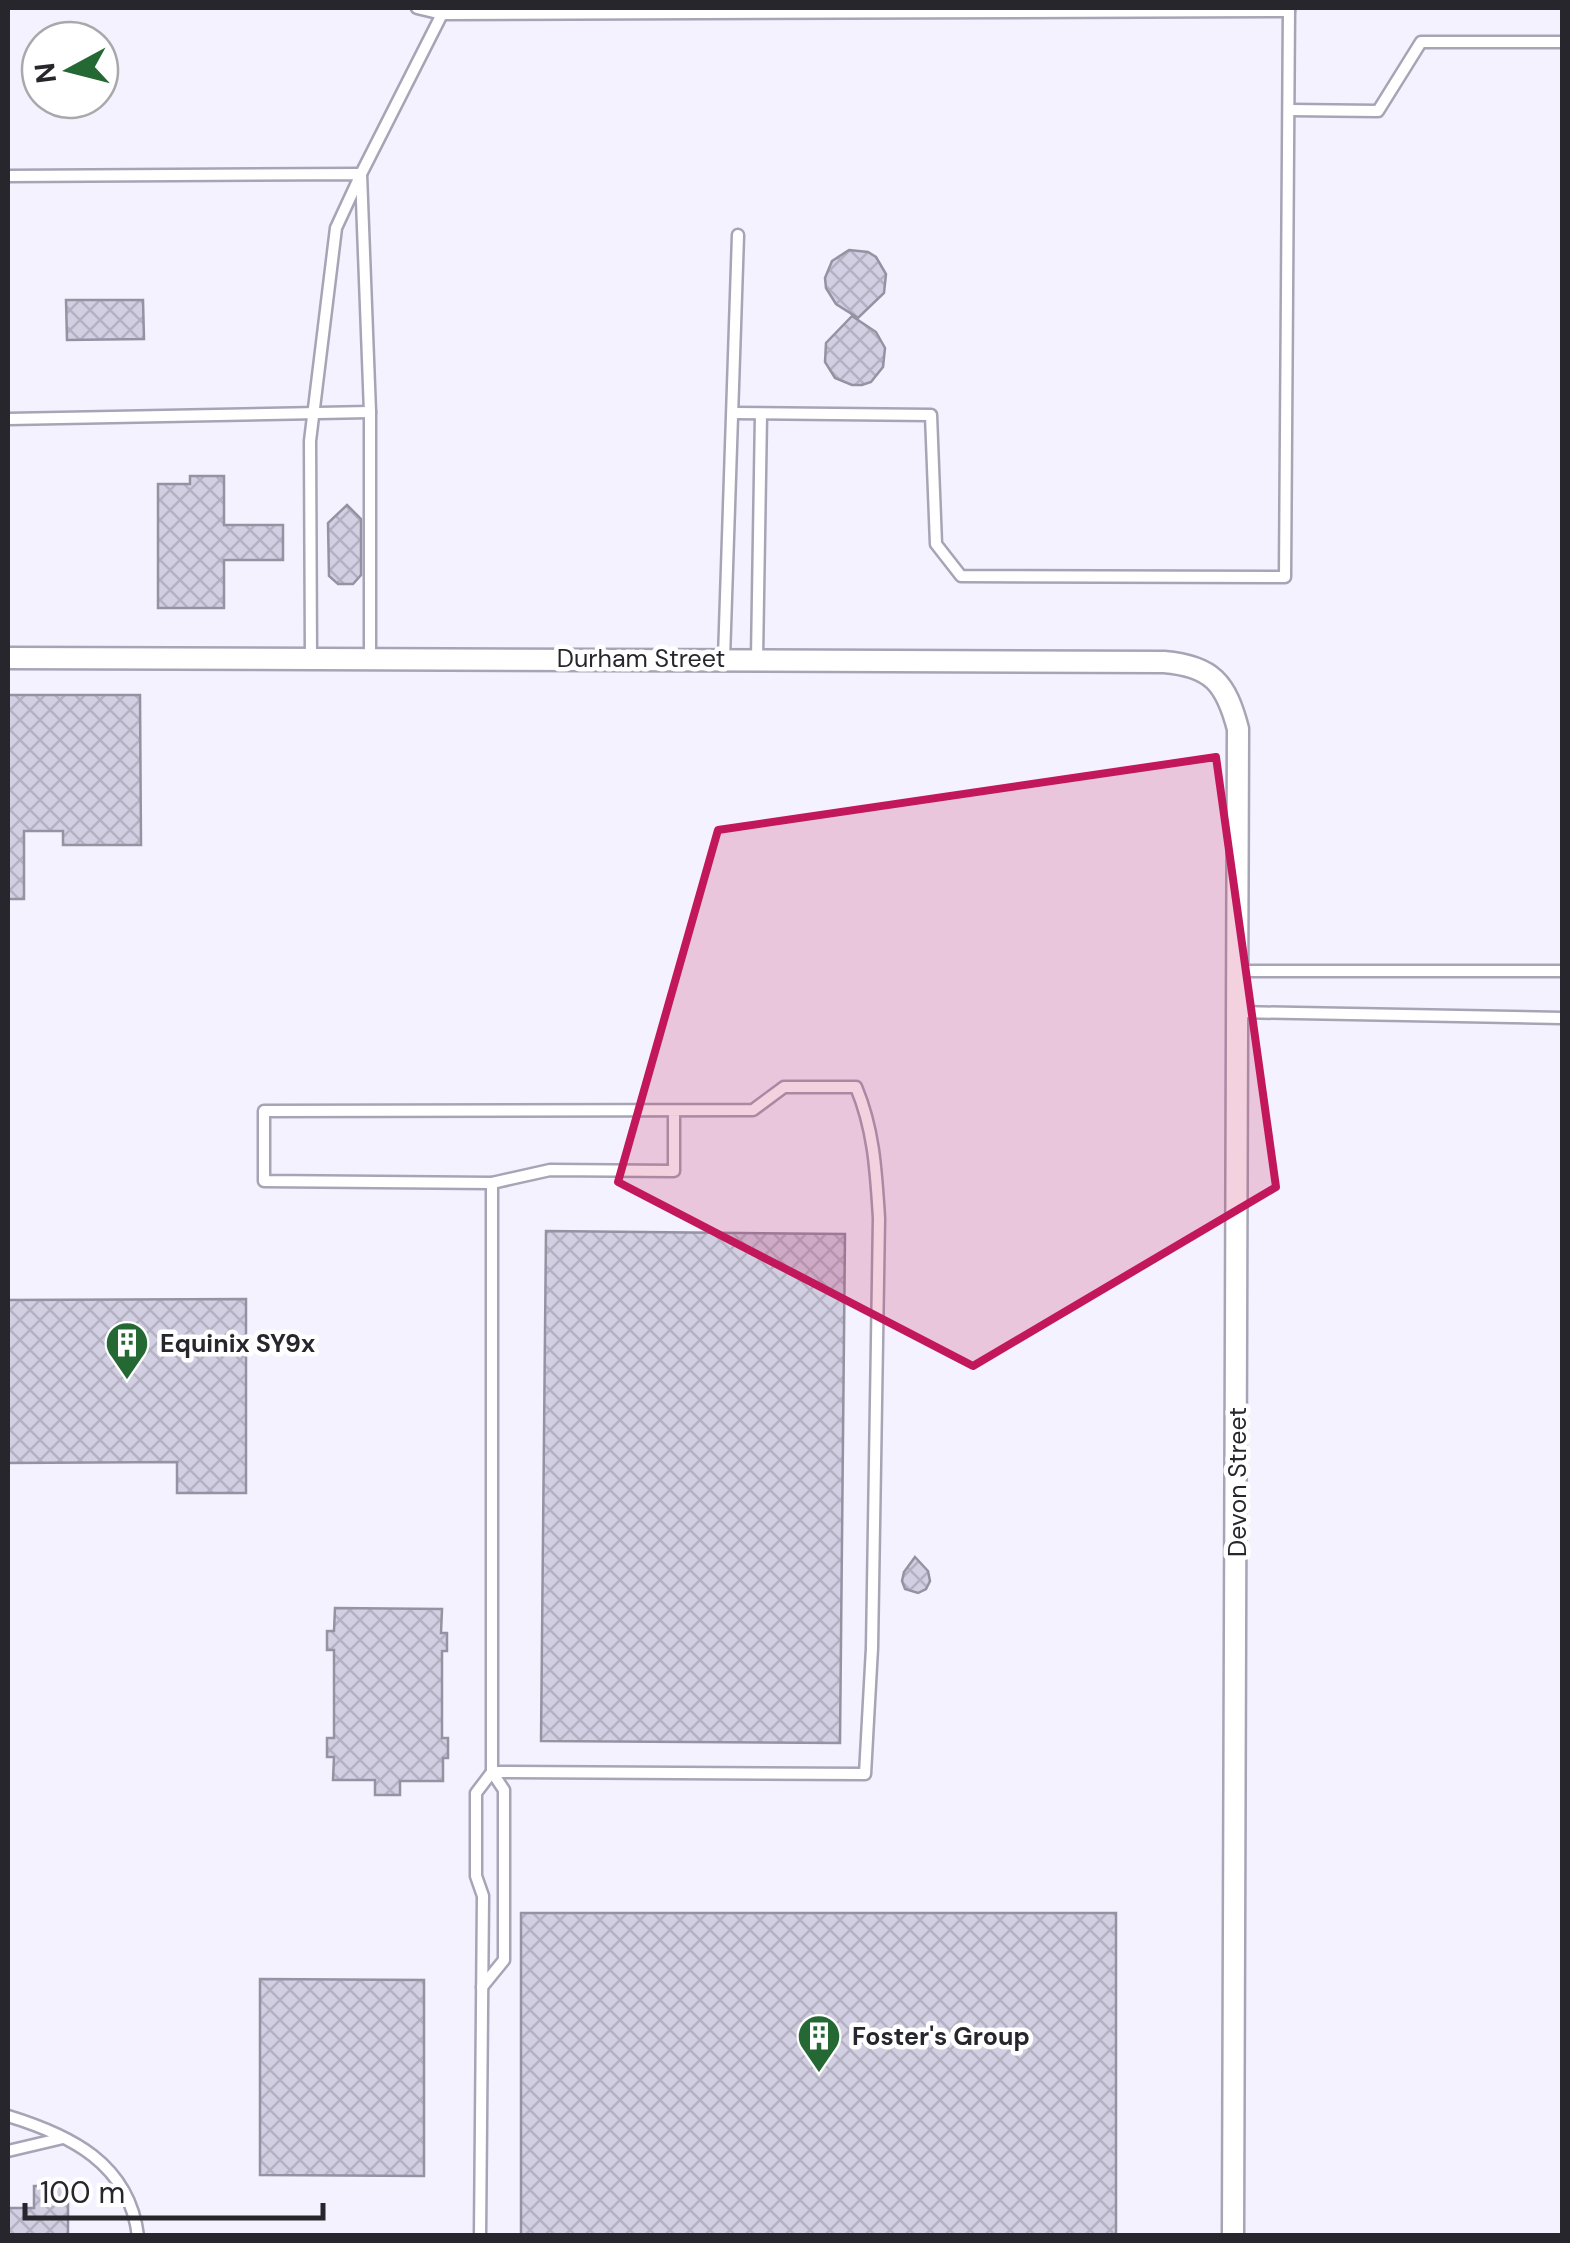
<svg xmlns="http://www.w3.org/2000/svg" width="1570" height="2243" font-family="'DM Sans',sans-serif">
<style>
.building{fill:url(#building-cross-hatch);stroke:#9592a4;stroke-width:2.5}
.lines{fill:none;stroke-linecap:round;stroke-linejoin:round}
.lane-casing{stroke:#a7a4b6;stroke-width:15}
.street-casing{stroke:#a7a4b6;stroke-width:25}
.lane{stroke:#fff;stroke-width:10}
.street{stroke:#fff;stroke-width:20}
.marked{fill:#c2185b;fill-opacity:0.2;stroke:#c2185b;stroke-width:8;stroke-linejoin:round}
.labels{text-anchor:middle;stroke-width:9;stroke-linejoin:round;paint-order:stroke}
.street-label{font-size:25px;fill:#27262d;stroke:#fff}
.poi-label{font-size:25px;font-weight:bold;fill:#27262d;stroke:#fff;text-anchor:start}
</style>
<defs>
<pattern id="building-cross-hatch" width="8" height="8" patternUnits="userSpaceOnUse" patternTransform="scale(2.5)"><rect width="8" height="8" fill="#d2cfe2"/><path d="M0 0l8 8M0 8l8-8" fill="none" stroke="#b4b2c2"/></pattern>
</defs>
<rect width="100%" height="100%" fill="#f4f2fe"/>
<g class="building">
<path d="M849 250 868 252 876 257 886 274 884 293 858 318 836 304 826 288 825 278 832 261Z"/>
<path d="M66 300H143L144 339 67 340Z"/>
<path d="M852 316 876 332 885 348 883 367 871 382 862 385H852L835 378 825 362 826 343Z"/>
<path d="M190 476H224V525H283V560H224V608H158V484H190Z"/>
<path d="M347 505 361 519V575L353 584H338L329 576 328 523Z"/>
<path d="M8 695H140L141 845H63V831H24V899H8Z"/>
<path d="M546 1231 845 1234 840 1743 541 1741Z"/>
<path d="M246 1299V1493H177V1462L8 1463V1300Z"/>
<path d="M915 1557 928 1571 930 1581 926 1589 918 1593 905 1589 902 1581 904 1572Z"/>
<path d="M335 1608 442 1609 441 1633H447V1651H442V1738H448V1758H443V1781H400V1795H375V1780H333L334 1757H327V1738H334V1650H327V1631H334Z"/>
<rect x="521" y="1913" width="595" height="323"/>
<path d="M260 1979 424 1980V2176L260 2175Z"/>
<path d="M34 2186H68V2236H8V2208H34Z"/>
</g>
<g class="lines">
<g class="lane-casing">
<g id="lane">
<path d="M442 14 1289 11"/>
<path d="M1290 110 1378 111 1421 42H1562"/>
<path d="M8 176 361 174 336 228 310 441 311 659"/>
<path d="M733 413 931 415 936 544 961 576 1285 577 1289 8"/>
<path d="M8 419 370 412"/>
<path d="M724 658 738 235"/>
<path d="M757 658 761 414"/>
<path d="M370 659V412L361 174 442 14 417 8"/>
<path d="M1238 971H1562"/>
<path d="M1238 1012 1562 1018"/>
<path d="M492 1772 865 1774 872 1648 879 1218C876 1171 874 1130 856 1087H784L753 1110 264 1111V1181L492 1183 550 1170 674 1171V1111"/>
<path d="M482 1987 504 1960V1790L492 1772V1183"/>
<path d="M8 2116C70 2135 129 2163 138 2236"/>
<path d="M8 2151 63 2138"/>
<path d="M480 2236 483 1896 476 1876V1793L492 1772"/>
</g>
</g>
<g class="street-casing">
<path id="street" d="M8 658 1164 662C1212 666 1226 683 1238 729L1233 2236"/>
</g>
<use href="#lane" class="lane"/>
<use href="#street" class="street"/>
</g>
<path class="marked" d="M1216 757 1276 1187 973 1366 618 1182 718 830Z"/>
<defs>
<g id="building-pin" transform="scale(2.25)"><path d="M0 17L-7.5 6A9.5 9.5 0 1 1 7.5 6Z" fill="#246833" stroke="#fff"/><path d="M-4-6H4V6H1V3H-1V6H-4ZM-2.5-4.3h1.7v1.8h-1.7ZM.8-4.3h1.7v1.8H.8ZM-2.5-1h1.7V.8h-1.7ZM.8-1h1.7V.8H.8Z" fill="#fff"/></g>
</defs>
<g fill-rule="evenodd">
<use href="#building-pin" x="127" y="1343"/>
<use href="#building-pin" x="819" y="2036"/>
</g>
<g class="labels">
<g class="street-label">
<text x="641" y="667">Durham Street</text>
<text transform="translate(1237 1482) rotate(-90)" y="9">Devon Street</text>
</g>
<g class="poi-label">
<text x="160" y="1352">Equinix SY9x</text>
<text x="852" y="2045">Foster's Group</text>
</g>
</g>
<rect width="1570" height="2243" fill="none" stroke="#27262d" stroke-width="20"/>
<g transform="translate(70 70) rotate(263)"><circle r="48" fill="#ffffff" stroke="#a9a8ab" stroke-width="2.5"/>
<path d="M0-8L18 38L0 25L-18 38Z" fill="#246833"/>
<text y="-15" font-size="28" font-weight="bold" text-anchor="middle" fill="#27262d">N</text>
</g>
<path d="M25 2203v15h298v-15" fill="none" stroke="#27262d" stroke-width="5"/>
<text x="40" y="2203" font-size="30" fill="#27262d" stroke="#ffffff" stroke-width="8" paint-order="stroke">100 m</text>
</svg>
